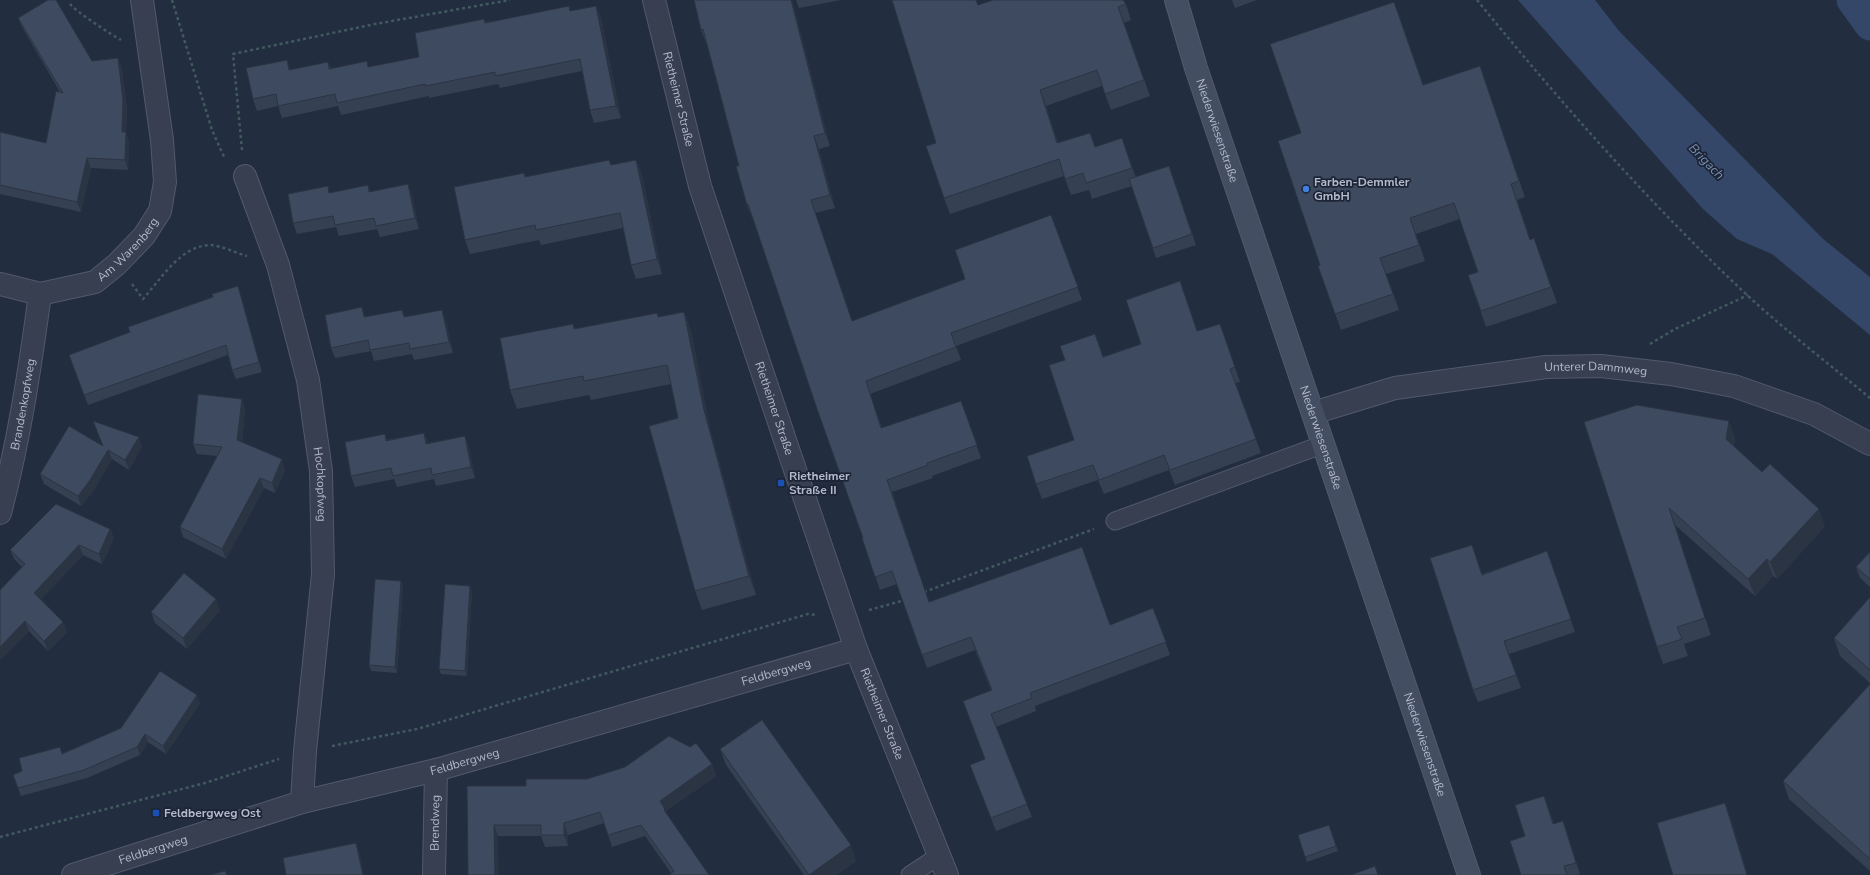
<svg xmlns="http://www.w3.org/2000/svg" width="1870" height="875" font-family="'Nunito Sans',sans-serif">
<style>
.water{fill:#354768}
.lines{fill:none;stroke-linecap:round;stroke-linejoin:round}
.canal{stroke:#354768;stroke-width:31}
.lane-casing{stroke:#525a6b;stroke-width:19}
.street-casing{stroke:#525a6b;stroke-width:24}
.secondary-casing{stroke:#525a6b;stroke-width:24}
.path{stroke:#42595e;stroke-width:2.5;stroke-dasharray:3 3;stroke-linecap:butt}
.lane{stroke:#373f50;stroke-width:17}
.street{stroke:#373f50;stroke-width:22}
.secondary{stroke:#444e63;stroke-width:22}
.wall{fill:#354053}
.shaded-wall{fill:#2b3443}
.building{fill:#3e4a60;stroke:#2b3443}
.shop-dot{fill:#3f7fe0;stroke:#1c2435;stroke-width:1.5}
.transit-dot{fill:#1a4fb4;stroke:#1c2435;stroke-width:1.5}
.labels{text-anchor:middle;stroke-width:3.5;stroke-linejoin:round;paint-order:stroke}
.street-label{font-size:12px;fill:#b3bacb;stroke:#1c2435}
.poi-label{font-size:12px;font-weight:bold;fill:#b3bacb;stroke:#1c2435;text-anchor:start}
.water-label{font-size:13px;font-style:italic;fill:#788eb4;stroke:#1c2435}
</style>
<rect width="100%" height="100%" fill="#222d40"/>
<path class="water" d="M1518 0H1595L1619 31 1822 238 1870 277V335L1772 254 1737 239 1703 209Z"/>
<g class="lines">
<path class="canal" d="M1852 0 1870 25"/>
<g class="lane-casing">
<g id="lane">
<path d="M1115 521 1324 444"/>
<path d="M910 875 939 856"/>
</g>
</g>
<g class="street-casing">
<g id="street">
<path id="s1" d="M654 0 700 186 789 452 856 649 947 875"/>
<path id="s2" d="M245 176 278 265 308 380 321 471 323 574 305 751 302 802"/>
<path id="s3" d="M0 284 40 294 95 282 117 264 144 236 160 211 165 182 162 140 142 0"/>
<path id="s4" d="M1313 413 1395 388 1546 367 1601 366 1671 374 1734 386 1814 414 1870 444"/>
<path id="s5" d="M0 513C19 441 30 368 40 294"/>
<path id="s6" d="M73 875 302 802 436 770 856 649"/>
<path id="s7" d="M434 875 436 770"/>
</g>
</g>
<g class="secondary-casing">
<g id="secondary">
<path id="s8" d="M1176 0 1196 68 1469 875"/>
</g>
</g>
<g class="path">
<path d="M172 0 212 130 225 159"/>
<path d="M1477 0C1561 103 1650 204 1747 295 1786 331 1829 364 1870 398"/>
<path d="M70 4C74 10 113 36 121 40"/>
<path d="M242 150 233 54 375 24 510 0"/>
<path d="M132 284 143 299C161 279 181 245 211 245 222 246 236 253 247 256"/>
<path d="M1650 344 1675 329 1748 295"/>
<path d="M924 592 1094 529"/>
<path d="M869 610 905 600"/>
<path d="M332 746 417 729 808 614 817 615"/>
<path d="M0 837 205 783 279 759"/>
</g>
<use href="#lane" class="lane"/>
<use href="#street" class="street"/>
<use href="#secondary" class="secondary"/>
</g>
<g class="wall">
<path d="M792 0 830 146 819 149 835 208 815 213 852 321 965 279 1051 215 1082 300 956 346 961 360 870 394 882 428 961 401 981 458 932 476 933 478 892 492 929 602 1110 625 1153 608 1170 655 1035 706 1036 711 996 727 1032 817 996 831 970 765 985 759 991 690 975 650 927 668 897 584 880 590 862 538H863L753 217 752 218 747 205 739 166 707 43H706L701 30Z"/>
<path d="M796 0H841L799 8Z"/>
<path d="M1232 0H1257L1235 8Z"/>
<path d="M1126 4 1131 20 1124 23 1150 96 1111 110 1102 86 1046 106 1058 143 1095 147 1122 138 1136 177 1169 166 1196 245 1156 258 1132 186 1092 199 1089 190 1071 195 1064 176 950 214 944 198 936 143 979 5Z"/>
<path d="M596 6 601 18 621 118 594 123 590 110 582 71 500 88 498 84 429 98V96L341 115 338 106 282 118 278 106 257 111 253 99 287 60 291 70 328 62 331 69 369 67 419 57 484 19 485 22 571 11Z"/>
<path d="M18 18 92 61 118 58 122 68 127 110 126 132 129 142 128 170 91 168 81 212 0 194V132L46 143 60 92 22 27Z"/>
<path d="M1400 18 1423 85 1485 82 1525 197 1517 200 1530 239 1540 254 1557 303 1486 327 1468 275 1478 272 1460 219 1416 234 1425 261 1386 274 1399 310 1341 330 1318 266 1320 265 1301 133Z"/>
<path d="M636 160 642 175 662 274 636 279 631 265 623 228 541 245 539 240 470 254 465 240 524 173 526 177 611 165Z"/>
<path d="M368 185 370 192 412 195 419 229 380 237 377 229 339 236 336 227 297 234 293 223 330 193Z"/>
<path d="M241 296 262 372 236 379 232 370 228 355 88 405 69 355Z"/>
<path d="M1185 296 1197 331 1220 324 1240 382 1235 383 1261 453 1175 485 1169 470 1104 494 1098 480 1042 499 1036 484 1074 440 1065 360 1103 357 1141 344Z"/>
<path d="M362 307 365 317 402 310 405 317 446 321 453 353 414 360 412 354 374 361 371 351 335 358 331 348Z"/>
<path d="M684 312 691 331 710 429 756 595 702 610 695 591 678 418 671 384 591 400 589 395 517 409 510 390 573 324 575 329 659 317Z"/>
<path d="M242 399 245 409 242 442 285 470 275 493 264 488 226 559 183 537 180 527 217 456 197 454 193 444Z"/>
<path d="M1584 422 1735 438 1734 447 1762 472 1825 526 1777 579 1773 576 1755 596 1675 525 1711 635 1684 644 1688 656 1663 664 1657 647Z"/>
<path d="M424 433 428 443 465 436 469 447 475 478 436 486 434 479 397 487 394 479 355 487 351 476 385 434 387 440Z"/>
<path d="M103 446 142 447 129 470 112 459 94 490 81 506 44 484 40 474Z"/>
<path d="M110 529 114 538 102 564 83 555 41 599 63 622 67 632 48 651 29 631 0 660 22 567 14 559 10 550Z"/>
<path d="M1547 551 1575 632 1509 654 1521 688 1478 702 1473 690 1482 574Z"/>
<path d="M1870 552V587L1860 578 1856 567Z"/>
<path d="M401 581 403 587 397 673 371 671 369 665Z"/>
<path d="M472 591 467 676 441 674 439 669Z"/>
<path d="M1870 597V683L1840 656 1834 638Z"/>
<path d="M220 610 187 649 155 623 151 612Z"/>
<path d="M1870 684V871L1789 799 1783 781Z"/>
<path d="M200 703 166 754 148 742 140 755 87 778 21 796 13 775 62 753Z"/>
<path d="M720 749 856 861 836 875H804L726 765Z"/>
<path d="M712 764 716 776 666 811 669 818 709 875 671 873 645 836 612 847 604 823 568 835V846L545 847 541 836H498L467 786H526Z"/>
<path d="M1544 796 1554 824 1563 821 1580 874 1576 875H1521L1525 836Z"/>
<path d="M1329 825 1338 851 1307 862 1298 835Z"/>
</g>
<g class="shaded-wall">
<path d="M791 0H792L830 146 825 133Z"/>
<path d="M1394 2 1400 18 1429 101 1423 85Z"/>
<path d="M596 6 601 18 621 118 616 106Z"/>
<path d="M118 58 122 68 127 110 125 141 122 132Z"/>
<path d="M287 60 292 72 289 70Z"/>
<path d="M1040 90 1046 106 1063 160 1057 143Z"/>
<path d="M126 132 129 142 128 170 125 160Z"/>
<path d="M814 136 819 149 835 208 830 195Z"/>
<path d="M1122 138 1128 154 1138 184 1132 168Z"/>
<path d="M87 158 91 168 81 212 77 202Z"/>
<path d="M636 160 642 175 662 274 657 259Z"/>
<path d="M408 184 412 195 419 229 415 218Z"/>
<path d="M238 286 241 296 262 372 259 362Z"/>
<path d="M442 310 446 321 453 353 449 342Z"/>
<path d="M684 312 691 331 710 429 756 595 749 576 704 410Z"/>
<path d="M242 399 245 409 241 451 237 440Z"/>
<path d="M1729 421 1735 438 1732 456 1726 439Z"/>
<path d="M424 433 428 444H426Z"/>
<path d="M465 436 469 447 475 478 471 467Z"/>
<path d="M139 437 142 447 129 470 125 460Z"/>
<path d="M108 450 112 459 94 490 81 506 78 496Z"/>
<path d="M282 459 285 470 275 493 272 483Z"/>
<path d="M260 478 264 488 226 559 222 549Z"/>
<path d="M1669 508 1675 525 1711 635 1705 618Z"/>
<path d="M1819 509 1825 526 1777 579 1770 562Z"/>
<path d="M110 529 114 538 102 564 99 554Z"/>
<path d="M79 545 83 555 38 602 34 593Z"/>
<path d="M1767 559 1773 576 1755 596 1748 579Z"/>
<path d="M401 581 403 587 397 673 395 667Z"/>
<path d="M470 586 472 591 467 676 465 671Z"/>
<path d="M216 599 220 610 187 649 183 638Z"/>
<path d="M25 621 29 631 0 660V647Z"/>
<path d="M63 622 67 632 48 651 44 641Z"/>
<path d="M197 695 200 703 166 754 163 746Z"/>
<path d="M145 734 148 742 140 755 137 747Z"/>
<path d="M712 764 716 776 666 811 670 820 668 822 660 801Z"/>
<path d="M1725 803 1731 818 1748 875H1747Z"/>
<path d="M564 823 568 835V846L564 835Z"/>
<path d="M494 825 498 836 499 875H495Z"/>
<path d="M356 843 360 853 364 875H363Z"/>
<path d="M851 845 856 861 836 875H809Z"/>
</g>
<g class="building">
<path d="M48 0H56L92 61 118 58 123 100 122 132H126L125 160 87 158 77 202 0 185V132L46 143 56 91 63 93 18 18Z"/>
<path d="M694 0H791L825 133 814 136 830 195 811 200 852 321 965 279 955 250 1051 215 1078 287 951 333 956 347 866 381 881 428 961 401 977 445 927 463 928 465 887 480 929 602 1082 547 1110 625 1153 608 1166 642 1030 693 1032 698 991 714 1027 804 991 818 970 765 985 759 963 701 992 690 971 637 922 655 892 571 875 577 862 538H863L817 409 748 204 747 205 736 166H739L703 29 701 30Z"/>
<path d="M892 0H976L978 5 993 0H1123L1126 4 1118 7 1144 80 1105 94 1097 70 1040 90 1057 143 1090 133 1095 147 1122 138 1132 168 1086 183 1083 173 1065 179 1059 159 944 198 926 146 936 143Z"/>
<path d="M1394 2 1423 85 1480 66 1519 181 1511 184 1530 240 1534 238 1551 287 1481 311 1468 275 1478 272 1454 203 1410 218 1419 245 1380 258 1393 294 1335 314 1318 266 1320 265 1278 141 1301 133 1270 44Z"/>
<path d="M569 6 570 11 596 6 616 106 590 110 580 59 495 76V72L425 86V84L337 103 335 94 278 106 276 94 253 99 246 68 287 60 289 70 328 62 329 69 367 61 368 67 419 57 415 33 484 19 485 23Z"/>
<path d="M609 160 611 165 636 160 657 259 631 265 620 213 536 230 535 225 465 240 454 187 524 173 525 177Z"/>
<path d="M1169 166 1192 234 1153 248 1129 179Z"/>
<path d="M408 184 415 218 376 226 374 218 335 225 333 216 293 223 288 194 328 186 329 193 368 185 369 192Z"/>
<path d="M1180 281 1197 331 1220 324 1235 367 1230 369 1256 439 1170 470 1164 455 1099 480 1093 465 1036 484 1027 456 1074 440 1049 365 1065 360 1060 346 1095 334 1103 357 1141 344 1126 300Z"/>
<path d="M238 286 259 362 232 370 226 345 84 395 69 355 130 332 128 327 213 297 212 294Z"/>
<path d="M362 307 364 317 402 310 404 317 442 310 449 342 410 349 409 343 370 350 368 340 331 348 325 315Z"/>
<path d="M684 312 704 410 749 576 695 591 649 426 678 418 667 365 584 381 583 376 510 390 500 338 573 324 574 329 657 313 658 317Z"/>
<path d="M198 394 242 399 237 440 282 459 272 483 260 478 222 549 180 527 222 447 193 444Z"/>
<path d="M1637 405 1729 421 1726 439 1762 472 1770 464 1819 509 1770 562 1767 559 1748 579 1669 508 1705 618 1677 627 1682 639 1657 647 1584 422Z"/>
<path d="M93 421 139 437 125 460 108 450 90 480 78 496 40 474 69 426 103 446Z"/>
<path d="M424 433 426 444 465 436 471 467 432 475 431 468 393 476 391 468 351 476 345 442 385 434 386 441Z"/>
<path d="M56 504 110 529 99 554 79 545 34 593 63 622 44 641 25 621 0 647V590L25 564 10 550Z"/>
<path d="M1472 545 1482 575 1547 551 1571 619 1504 641 1516 675 1473 690 1430 558Z"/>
<path d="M1870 552V579L1856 567Z"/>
<path d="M184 573 216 599 183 638 151 612Z"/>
<path d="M375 579 401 581 395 667 369 665Z"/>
<path d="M445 584 470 586 465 671 439 669Z"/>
<path d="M1870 597V670L1834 638Z"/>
<path d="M160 671 197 695 163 746 145 734 137 747 84 770 18 788 13 775 22 771 19 758 60 747 62 754 121 728Z"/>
<path d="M1870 684V859L1783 781Z"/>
<path d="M762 720 851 845 809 875 720 749Z"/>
<path d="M669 736 690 747 696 743 712 764 660 801 665 809 664 810 709 875H669L674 871 641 825 608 835 600 812 564 823V835H541V825H494L495 875H468L467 786H526V779H587L625 767Z"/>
<path d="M1544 796 1553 824 1563 821 1576 863 1564 866 1567 875H1521L1510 841 1525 836 1515 805Z"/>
<path d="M1725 803 1747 875H1673L1657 823Z"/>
<path d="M1329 825 1336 846 1305 857 1298 835Z"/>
<path d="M356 843 363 875H286L283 858Z"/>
<path d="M1375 866 1378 875H1351Z"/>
<path d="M225 871 227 875H210Z"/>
</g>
<circle class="shop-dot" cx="1306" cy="189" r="4"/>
<g class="transit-dot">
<rect x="777" y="479" width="8" height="8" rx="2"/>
<rect x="152" y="809" width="8" height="8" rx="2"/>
</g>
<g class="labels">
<g class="street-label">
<text dy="4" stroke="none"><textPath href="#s1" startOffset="102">Rietheimer Straße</textPath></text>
<text dy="4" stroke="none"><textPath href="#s8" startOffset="137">Niederwiesenstraße</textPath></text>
<text dy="4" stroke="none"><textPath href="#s3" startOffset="144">Am Warenberg</textPath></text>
<text dy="4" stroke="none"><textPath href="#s4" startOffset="288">Unterer Dammweg</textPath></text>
<text dy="4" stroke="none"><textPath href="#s5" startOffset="111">Brandenkopfweg</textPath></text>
<text dy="4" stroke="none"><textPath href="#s1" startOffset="426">Rietheimer Straße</textPath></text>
<text dy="4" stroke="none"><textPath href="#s8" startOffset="461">Niederwiesenstraße</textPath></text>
<text dy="4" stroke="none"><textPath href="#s2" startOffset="319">Hochkopfweg</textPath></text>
<text dy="4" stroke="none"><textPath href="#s6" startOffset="732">Feldbergweg</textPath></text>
<text dy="4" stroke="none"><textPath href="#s1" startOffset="750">Rietheimer Straße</textPath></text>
<text dy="4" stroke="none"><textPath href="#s8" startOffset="785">Niederwiesenstraße</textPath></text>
<text dy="4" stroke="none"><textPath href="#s6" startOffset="408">Feldbergweg</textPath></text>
<text dy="4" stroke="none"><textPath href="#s7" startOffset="52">Brendweg</textPath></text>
<text dy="4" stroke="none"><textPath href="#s6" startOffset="84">Feldbergweg</textPath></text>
</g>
<g class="poi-label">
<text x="1314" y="186">Farben-Demmler<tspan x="1314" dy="14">GmbH</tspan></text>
<text x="789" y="480">Rietheimer<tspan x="789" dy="14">Straße II</tspan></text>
<text x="164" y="817">Feldbergweg Ost</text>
</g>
<g class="water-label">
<text transform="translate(1707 161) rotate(46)" y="5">Brigach</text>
</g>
</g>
</svg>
